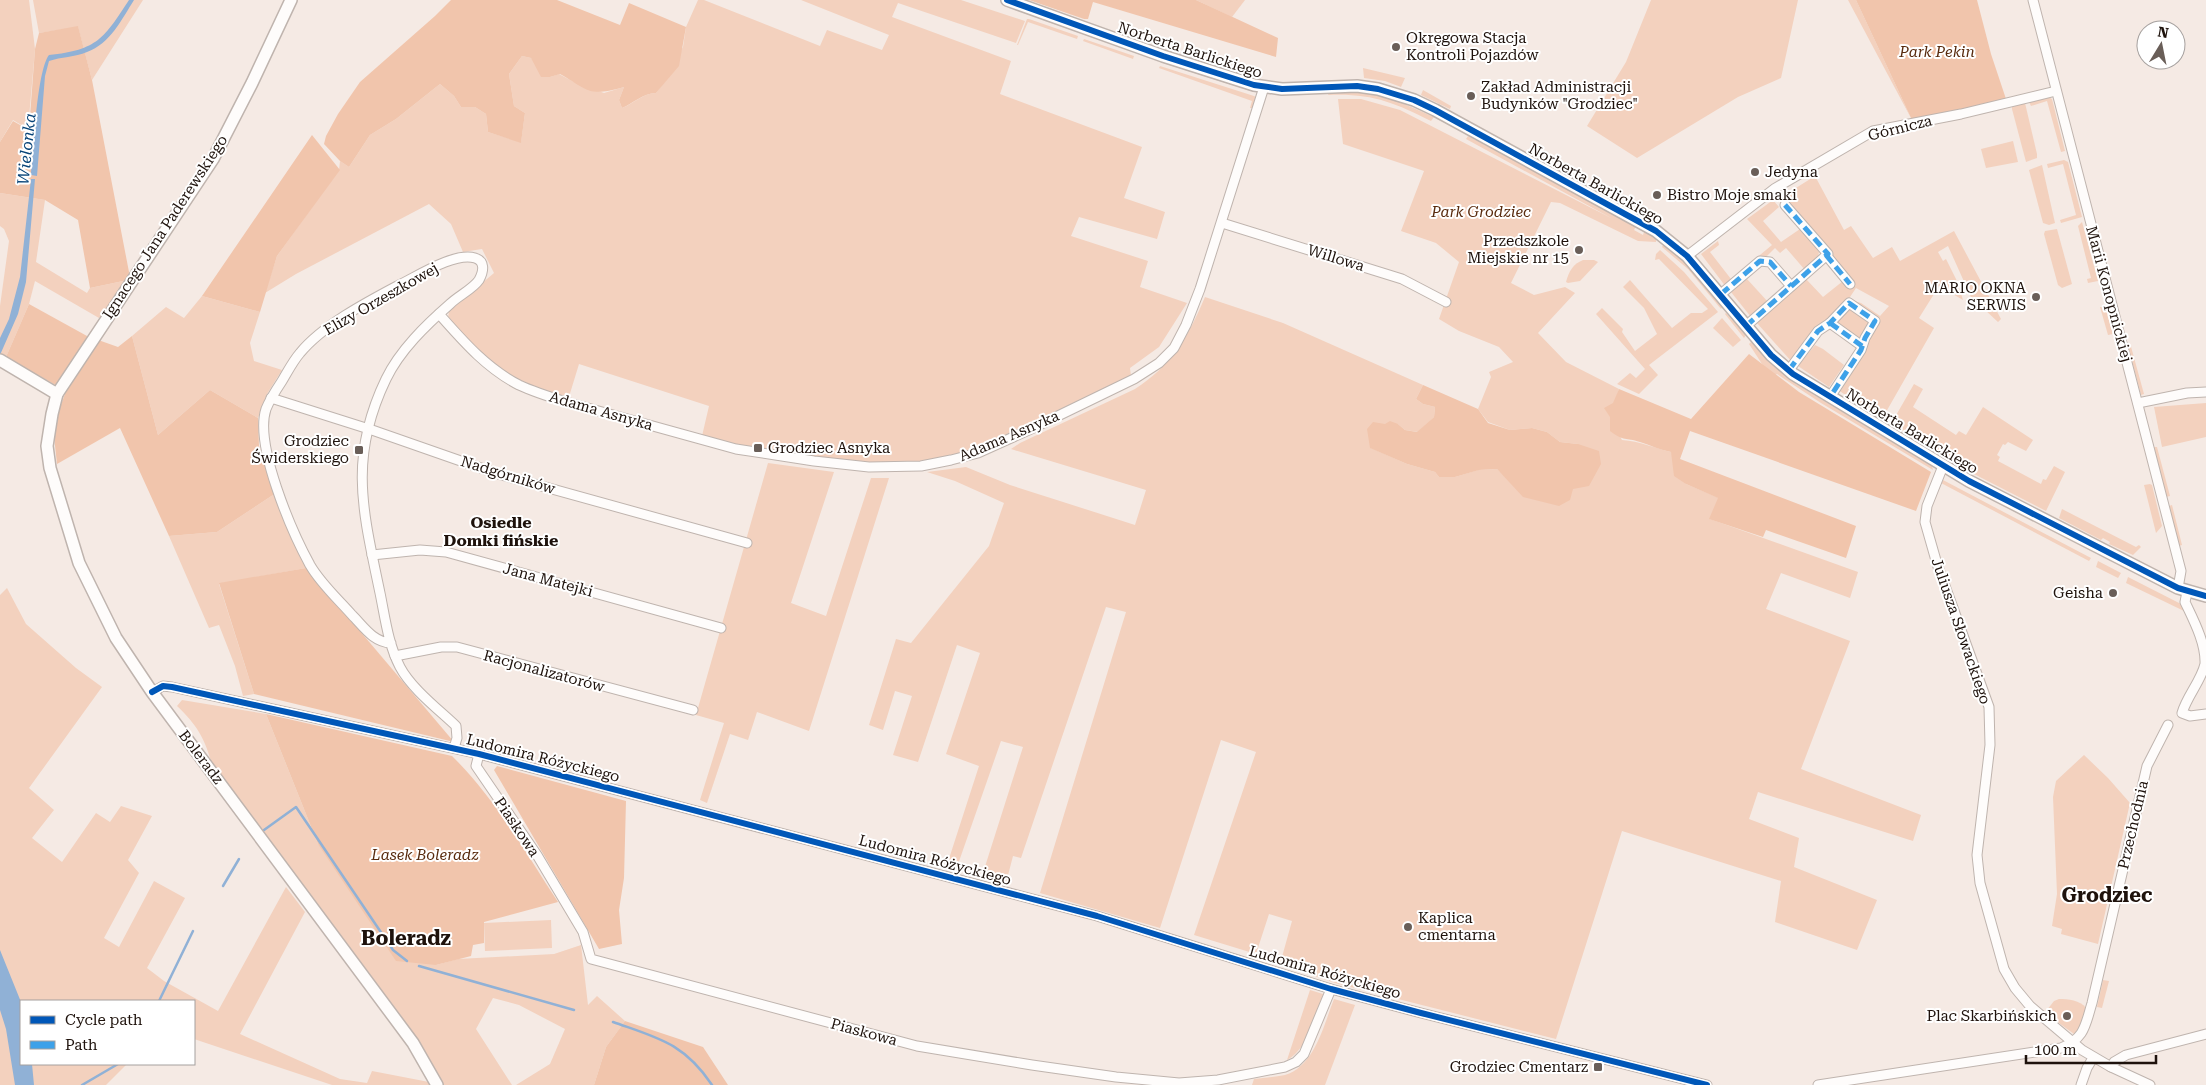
<svg xmlns="http://www.w3.org/2000/svg" width="2206" height="1085" font-family="'Roboto Serif',serif">
<style>
.green{fill:#f3d1be}
.forest{fill:#f1c5ac}
.water{fill:#90b1d6}
.lines{fill:none;stroke-linecap:round;stroke-linejoin:round}
.stream{stroke:#90b1d6;stroke-width:2.5}
.street-casing{stroke:#bfb4ae;stroke-width:11}
.secondary-casing{stroke:#bfb4ae;stroke-width:14}
.street{stroke:#fefcfb;stroke-width:9}
.secondary{stroke:#fefcfb;stroke-width:11}
.quiet{stroke:#3da1e9;stroke-width:5;stroke-dasharray:10 5;stroke-linecap:butt}
.cycleway-casing{stroke:#fff;stroke-width:9}
.cycleway{stroke:#0057b8;stroke-width:6}
.poi-dot{fill:#695e58;stroke:#fff;stroke-width:2}
.labels{text-anchor:middle;stroke-width:4;stroke-linejoin:round;paint-order:stroke}
.poi-label{font-size:15px;fill:#1e120c;stroke:#fff;text-anchor:start}
.street-label{font-size:15px;fill:#1e120c;stroke:#fff}
.park-label{font-size:15px;font-style:italic;fill:#592b0e;stroke:#fff}
.water-label{font-size:16px;font-style:italic;fill:#074377;stroke:#fff}
.neighbourhood-label{font-size:16px;font-weight:bold;fill:#1e120c;stroke:#fff}
.district-label{font-size:20px;font-weight:bold;fill:#1e120c;stroke:#fff}
</style>
<rect width="100%" height="100%" fill="#f5eae4"/>
<g class="green">
<path d="M0 0H29L35 49 28 129 13 120 0 142Z"/>
<path d="M33 0H143L92 80 78 27 39 33Z"/>
<path d="M698 0H704L820 46 827 30 882 50 889 35 801 0H961L1025 21 1016 43 898 3 892 17 1011 61 1000 94 1142 147 1124 198 1165 212 1157 239 1079 217 1071 236 1148 261 1140 287 1187 303 1159 347 1130 368 1131 376 977 448C952 455 925 462 899 463 839 465 759 451 702 436L709 406 579 364 568 400C545 392 521 384 500 370 480 356 464 336 448 318L449 311 494 273 482 249 463 252 451 224 429 204 296 274 265 293 277 256 339 170 340 161 349 167 370 135 396 119 440 84 454 96 461 107H475L486 114 488 132 521 142 525 113 514 106 509 74 522 56 531 58 550 77 559 74 572 81 604 93 624 87 619 100 622 108C635 103 643 93 656 93L666 80 683 47 686 27Z"/>
<path d="M1196 0H1245L1232 17Z"/>
<path d="M1651 0H1798L1781 78 1738 97 1637 158 1587 126 1626 62Z"/>
<path d="M1848 0H1856L1912 120Z"/>
<path d="M1027 19H1029L1078 36 1077 39 1028 22 1018 45H1017Z"/>
<path d="M1084 39 1134 56 1133 59 1083 41Z"/>
<path d="M1161 60 1251 89 1254 92 1160 62Z"/>
<path d="M1160 66 1254 96 1256 97 1253 108H1250L1252 101 1159 68Z"/>
<path d="M1363 68 1405 78 1401 87 1385 81 1364 78Z"/>
<path d="M1423 90 1451 106 1450 109 1421 95Z"/>
<path d="M1330 91 1368 92 1395 100 1434 117 1431 121C1394 102 1370 93 1328 95Z"/>
<path d="M2049 97 2052 99 2065 151 2061 152 2047 101 2031 106 2029 102Z"/>
<path d="M1338 99H1361L1400 110 1613 219 1466 139 1468 136 1636 226 1634 230 1643 235 1644 232 1647 231 1656 237V242L1638 241 1560 203 1551 202 1511 283 1534 295 1565 287 1575 293 1538 333 1566 362 1619 389 1610 417 1622 440C1640 441 1654 448 1671 452L1686 484 1719 498 1710 519 1858 572 1850 598 1781 573 1766 609 1850 641 1801 769 1921 815 1913 841 1758 792 1749 819 1799 838 1794 867 1877 900 1857 950 1775 922 1781 881 1622 831 1556 1039 1335 983 1280 964 1292 921 1269 914 1256 954 1194 935 1256 752 1221 740 1160 928 1040 893 1126 612 1106 607 1021 858 1013 856 1006 883 982 876 1023 747 1001 741 956 870 946 868 979 766 946 754 980 653 957 645 918 762 893 755 912 696 895 691 883 730 869 725 896 639 911 643 989 546 1004 503 955 481 927 472 966 467 1010 485 1135 525 1146 490 1011 449 1020 443 1135 389C1172 365 1188 337 1205 297L1283 323 1423 385 1416 399 1423 404 1435 407 1434 417 1418 432 1405 430 1398 424 1371 448 1407 464 1435 472 1439 477H1455L1478 470 1497 469 1511 482 1578 444 1560 442 1547 432 1532 428 1510 430 1488 422 1478 409 1491 377 1489 372 1513 362 1499 347 1459 331 1439 319 1459 262 1436 243 1401 231 1424 171 1343 144Z"/>
<path d="M2025 103 2037 154V158L2026 162 2012 109V107Z"/>
<path d="M2013 141 2018 162 1986 168 1981 149Z"/>
<path d="M2064 160 2068 162 2082 217 2061 223 2060 220 2076 215 2063 164 2048 168 2047 164Z"/>
<path d="M2042 165 2055 223 2049 225 2043 223 2029 170Z"/>
<path d="M1815 176 1844 230 1851 226 1873 258 1892 247 1900 261 1954 231 2001 319 1998 322 1971 297 1948 246 1938 252 1943 261 1946 259 1957 281 1963 300 1939 286 1919 318 1934 328 1882 419 1838 390 1878 322 1851 300 1861 303 1880 316 1889 306 1856 288 1848 300 1792 362 1756 322 1806 279 1823 297 1843 281 1841 267 1783 196Z"/>
<path d="M0 193 45 200 36 262 87 293 90 288 128 280 99 318 35 281 29 304 6 357 0 361V306L9 241 4 229 0 226Z"/>
<path d="M1773 200 1779 207 1763 221 1781 242 1800 229 1819 252 1818 257 1805 270 1786 248 1780 253 1775 248 1765 258 1726 287 1701 254 1718 241 1719 245 1710 252 1731 279 1772 245 1747 219Z"/>
<path d="M2082 222 2098 281 2088 283 2087 279 2091 278 2078 226Z"/>
<path d="M2057 229 2072 284 2062 288 2058 285 2044 234 2045 231Z"/>
<path d="M1663 245H1666L1681 257 1723 306 1721 309 1688 269 1662 247Z"/>
<path d="M1660 250 1684 272 1718 312 1649 365 1658 375 1639 394 1617 384 1630 373 1636 378 1645 369 1596 314 1602 308 1623 329 1622 332 1635 351 1657 334 1644 308 1623 287 1630 280 1672 328 1691 313H1702L1708 309 1659 259 1655 260 1656 254Z"/>
<path d="M1583 260H1594L1598 262 1580 281 1568 283 1566 282C1569 271 1573 264 1583 260Z"/>
<path d="M1747 279 1768 302 1751 317 1731 292Z"/>
<path d="M202 296 260 312 250 343 254 361 282 370 267 394 258 418 210 390 158 435 132 336 166 307 184 318Z"/>
<path d="M1849 305 1874 322 1862 342 1835 321Z"/>
<path d="M2100 307H2105L2113 334 2108 335Z"/>
<path d="M1726 313 1746 335 1744 338 1725 314Z"/>
<path d="M1722 318 1741 340 1733 347 1713 328Z"/>
<path d="M1751 342 1775 366 1796 384 1932 466 1933 470 1821 403 1777 374 1775 375 1764 367 1749 344Z"/>
<path d="M2130 343 2144 394 2141 395 2128 346Z"/>
<path d="M1815 345 1823 349 1844 365 1829 387 1798 366Z"/>
<path d="M1914 384 1923 389 1913 407 1956 435 1959 431 1966 435 1983 407 2033 440 2026 451 2008 442 2005 445 2003 444 1997 455 2000 457 1998 461 2041 484 2043 479 2046 480 2054 466 2065 472 2046 511 1972 473 1891 424Z"/>
<path d="M2206 403V437L2162 447 2154 407Z"/>
<path d="M2154 447H2157L2170 496 2166 497Z"/>
<path d="M768 463 834 472 791 603 826 616 871 478H889L809 731 757 712 748 740 730 734 707 803 700 800 724 723 696 715Z"/>
<path d="M1943 480 2091 558 2089 561 1941 483Z"/>
<path d="M2150 484 2152 485 2162 526 2156 533 2144 485Z"/>
<path d="M276 493 293 542 306 568 219 584 254 694 243 696 235 666 219 625 209 628 169 536 217 532Z"/>
<path d="M2172 505 2182 545 2179 546 2169 506Z"/>
<path d="M2062 509 2136 547 2139 545 2141 547 2133 555 2109 544 2110 542 2103 538 2101 540 2059 518Z"/>
<path d="M2098 561 2121 573 2118 578 2096 567Z"/>
<path d="M2128 577 2181 604 2184 611 2126 583Z"/>
<path d="M7 588 26 624 76 668 102 687 29 788 54 810 32 838 62 862 96 813 110 822 121 806 152 816 128 860 139 873 104 938 119 947 154 881 185 898 147 968 164 981 218 1011 286 887 305 912 240 1034 340 1079 367 1083 372 1071 429 1082 431 1085H332L194 1039V1001H21V1064H127L106 1085H0V595Z"/>
<path d="M182 700 266 714 318 844 436 965 458 959 554 954 581 945 588 1005 597 996 625 1021 606 1047 594 1085H516L550 1064 565 1029 519 1005 493 998 476 1029 512 1085H443L418 1041 211 761C204 737 196 724 177 706Z"/>
<path d="M2084 755 2108 778 2130 803 2098 944 2061 934 2062 929 2052 926 2057 894 2053 797 2056 781Z"/>
<path d="M551 920 552 948 485 951 484 923Z"/>
<path d="M2103 980 2109 981 2102 1008 2097 1007Z"/>
<path d="M1310 990 1323 994V999C1315 1019 1306 1050 1287 1060Z"/>
<path d="M1334 999 1355 1005 1325 1085H1252L1254 1079C1264 1078 1275 1077 1285 1075 1315 1066 1324 1024 1334 999Z"/>
<path d="M2059 999C2068 999 2080 1000 2086 1008L2081 1026 2074 1034 2048 1015 2047 1010 2054 1001Z"/>
</g>
<g class="forest">
<path d="M451 0H557L620 25 629 3 686 27 679 66 656 93C643 93 634 103 622 108L619 100 624 87C588 97 590 91 560 74L550 77H541L531 58 522 56 509 74 514 106 525 113 521 143 488 132 486 114 475 107H461L454 96 440 84 396 119 370 135 349 167 340 161 324 144 326 136 338 114 360 82 435 16Z"/>
<path d="M1029 0H1196L1278 38 1276 57 1093 2 1088 19H1084Z"/>
<path d="M1856 0H1977L1991 54 2007 102 1912 120Z"/>
<path d="M78 26 92 80 129 272 128 280 90 288 78 220 45 200 0 193V142L13 121 29 130 35 49 39 33Z"/>
<path d="M312 135 340 170 277 256 260 312 202 296Z"/>
<path d="M29 304 87 336 118 347 132 336 158 435 210 390 258 418 259 446 276 493 217 532 169 536 120 428 57 464 53 427 66 391 6 357Z"/>
<path d="M1749 354 1799 392 1931 472 1916 511 1690 431 1680 459 1856 526 1846 558 1766 530 1763 537 1709 519 1718 498 1686 484 1674 476 1671 452C1660 450 1650 445 1640 442 1625 437 1625 442 1610 431V417L1604 408 1613 403 1619 389 1691 419Z"/>
<path d="M1423 385 1478 409 1488 423 1510 430 1532 428 1547 432 1560 442 1578 444 1599 451 1601 464 1589 486 1573 489 1570 500 1559 506 1523 497 1497 469 1479 470 1455 477H1439L1435 472 1407 464 1370 448 1367 429 1373 422 1385 424 1390 421 1398 424 1405 430 1417 432 1434 417 1435 407 1423 404 1416 399Z"/>
<path d="M306 568 326 591 454 742 254 694 219 583Z"/>
<path d="M266 714 452 756C494 797 526 853 558 902L484 922V943L473 945 471 956 436 965 396 961 318 844Z"/>
<path d="M497 766 626 801 624 878 619 910 622 944 599 949 494 770Z"/>
<path d="M625 1021 703 1047 728 1085H594L606 1047Z"/>
</g>
<g class="water">
<path d="M129 0H134C122 19 110 44 87 52 75 57 61 57 49 61L45 76 37 176 31 175C33 152 37 70 49 55 98 50 104 38 129 0Z"/>
<path d="M31 179H35L26 282 18 314 0 355V338L9 319 20 277Z"/>
<path d="M0 950 21 1002V1064H32L34 1085H15L6 1029 0 1010Z"/>
</g>
<g class="lines">
<g class="stream">
<path d="M264 830 296 807 393 950 407 961"/>
<path d="M223 886 239 859"/>
<path d="M419 966 574 1010"/>
<path d="M159 1001 193 931"/>
<path d="M613 1022C658 1038 684 1043 712 1085"/>
<path d="M82 1085 118 1064"/>
</g>
<g class="street-casing">
<g id="street">
<path d="M2033 0 2181 571 2178 588"/>
<path d="M1222 223 1402 279 1446 302"/>
<path d="M1826 255 1850 284"/>
<path d="M1687 256 1774 189 1873 131 1961 114 2056 91"/>
<path d="M1721 294 1760 261 1770 262 1791 286"/>
<path d="M439 314C463 341 486 368 519 385 534 392 550 397 566 402L736 449 814 461 869 467 921 466 951 460 978 453 1031 429 1134 379 1159 363 1174 348 1186 325 1200 289 1264 87"/>
<path d="M1830 323 1862 346"/>
<path d="M1746 326 1828 254 1785 205"/>
<path d="M1789 370 1818 331 1830 323 1849 303 1875 321 1865 338 1861 350 1830 397"/>
<path d="M271 398 372 430 498 474 747 543"/>
<path d="M2138 403 2187 393 2206 392"/>
<path d="M1943 466 1927 506 1925 522 1937 564 1989 707 1990 745 1977 855 1980 883 2004 969 2015 988 2030 1006 2082 1050 2111 1067 2150 1085"/>
<path d="M372 555 420 550 446 552 721 628"/>
<path d="M2187 592 2185 602C2193 619 2206 643 2205 664 2201 681 2187 696 2182 713L2190 716 2206 714"/>
<path d="M391 643C373 642 364 627 352 615 338 599 321 584 310 565 292 532 254 445 266 409 270 399 276 390 282 381 288 371 293 361 300 353 323 325 367 302 399 285 418 276 454 252 475 258 485 261 484 271 479 280 473 289 458 296 450 304 426 325 400 350 386 379 348 458 363 511 380 593 385 617 388 644 400 667 411 688 438 709 456 726L457 738 454 748"/>
<path d="M395 656 441 647H457L693 710"/>
<path d="M152 692 163 686 172 687 479 754 1097 916 1331 989 1421 1013 1707 1085"/>
<path d="M479 754 476 766 537 855 583 932 591 959 917 1046 1032 1065 1116 1077 1179 1083 1218 1080 1285 1067 1296 1062 1304 1054 1331 989"/>
<path d="M2111 1067 2114 1062 2126 1055 2206 1034"/>
<path d="M1818 1085 2061 1048C2085 1038 2085 1026 2092 1003L2147 766 2168 725"/>
<path d="M2081 1085 2087 1068 2093 1058"/>
</g>
</g>
<g class="secondary-casing">
<g id="secondary">
<path d="M291 0 252 83 213 159 57 394 52 414 47 446 50 468 79 563 116 638 152 692 413 1043 437 1085"/>
<path d="M1007 0 1163 56 1254 85 1282 89 1357 86 1378 89 1414 100 1435 110 1656 231 1687 256 1771 355 1793 374 1969 481 2178 588 2206 596"/>
<path d="M0 360 57 394"/>
</g>
</g>
<use href="#street" class="street"/>
<use href="#secondary" class="secondary"/>
<g class="quiet">
<path d="M1826 255 1850 284"/>
<path d="M1721 294 1760 261 1770 262 1791 286"/>
<path d="M1830 323 1862 346"/>
<path d="M1746 326 1828 254 1785 205"/>
<path d="M1789 370 1818 331 1830 323 1849 303 1875 321 1865 338 1861 350 1830 397"/>
</g>
<g class="cycleway-casing">
<g id="cycleway">
<path d="M1007 0 1163 56 1254 85 1282 89 1357 86 1378 89 1414 100 1435 110 1656 231 1687 256 1771 355 1793 374 1969 481 2178 588 2206 596"/>
<path d="M152 692 163 686 172 687 479 754 1097 916 1331 989 1421 1013 1707 1085"/>
</g>
</g>
<use href="#cycleway" class="cycleway"/>
</g>
<g class="poi-dot">
<circle cx="1396" cy="47" r="5"/>
<circle cx="1471" cy="96" r="5"/>
<circle cx="1755" cy="172" r="5"/>
<circle cx="1657" cy="195" r="5"/>
<circle cx="1579" cy="250" r="5"/>
<circle cx="2036" cy="297" r="5"/>
<rect x="753" y="443" width="10" height="10" rx="2.5"/>
<rect x="354" y="445" width="10" height="10" rx="2.5"/>
<circle cx="2113" cy="593" r="5"/>
<circle cx="1408" cy="927" r="5"/>
<circle cx="2067" cy="1016" r="5"/>
<rect x="1593" y="1062" width="10" height="10" rx="2.5"/>
</g>
<g class="labels">
<g class="poi-label">
<text x="1406" y="43">Okręgowa Stacja<tspan x="1406" dy="17">Kontroli Pojazdów</tspan></text>
<text x="1481" y="92">Zakład Administracji<tspan x="1481" dy="17">Budynków "Grodziec"</tspan></text>
<text x="1765" y="177">Jedyna</text>
<text x="1667" y="200">Bistro Moje smaki</text>
<text x="1569" y="246" text-anchor="end">Przedszkole<tspan x="1569" dy="17">Miejskie nr 15</tspan></text>
<text x="2026" y="293" text-anchor="end">MARIO OKNA<tspan x="2026" dy="17">SERWIS</tspan></text>
<text x="349" y="446" text-anchor="end">Grodziec<tspan x="349" dy="17">Świderskiego</tspan></text>
<text x="768" y="453">Grodziec Asnyka</text>
<text x="2103" y="598" text-anchor="end">Geisha</text>
<text x="1418" y="923">Kaplica<tspan x="1418" dy="17">cmentarna</tspan></text>
<text x="2057" y="1021" text-anchor="end">Plac Skarbińskich</text>
<text x="1588" y="1072" text-anchor="end">Grodziec Cmentarz</text>
</g>
<g class="street-label">
<text transform="translate(1190 50) rotate(18)" y="5">Norberta Barlickiego</text>
<text transform="translate(1900 128) rotate(-14)" y="5">Górnicza</text>
<text transform="translate(1596 184) rotate(29)" y="5">Norberta Barlickiego</text>
<text transform="translate(165 227) rotate(-57)" y="5">Ignacego Jana Paderewskiego</text>
<text transform="translate(1336 258) rotate(17)" y="5">Willowa</text>
<text transform="translate(2109 294) rotate(75)" y="5">Marii Konopnickiej</text>
<text transform="translate(381 299) rotate(-30)" y="5">Elizy Orzeszkowej</text>
<text transform="translate(601 411) rotate(16)" y="5">Adama Asnyka</text>
<text transform="translate(1912 431) rotate(31)" y="5">Norberta Barlickiego</text>
<text transform="translate(1009 436) rotate(-23)" y="5">Adama Asnyka</text>
<text transform="translate(508 475) rotate(17)" y="5">Nadgórników</text>
<text transform="translate(548 580) rotate(15)" y="5">Jana Matejki</text>
<text transform="translate(1961 631) rotate(71)" y="5">Juliusza Słowackiego</text>
<text transform="translate(544 671) rotate(15)" y="5">Racjonalizatorów</text>
<text transform="translate(201 757) rotate(53)" y="5">Boleradz</text>
<text transform="translate(543 758) rotate(14)" y="5">Ludomira Różyckiego</text>
<text transform="translate(2133 825) rotate(-77)" y="5">Przechodnia</text>
<text transform="translate(517 827) rotate(56)" y="5">Piaskowa</text>
<text transform="translate(935 860) rotate(15)" y="5">Ludomira Różyckiego</text>
<text transform="translate(1325 972) rotate(16)" y="5">Ludomira Różyckiego</text>
<text transform="translate(864 1032) rotate(15)" y="5">Piaskowa</text>
</g>
<g class="park-label">
<text x="1937" y="57">Park Pekin</text>
<text x="1481" y="217">Park Grodziec</text>
<text x="425" y="860">Lasek Boleradz</text>
</g>
<g class="water-label">
<text transform="translate(26 149) rotate(-84)" y="6">Wielonka</text>
</g>
<g class="neighbourhood-label">
<text x="501" y="528">Osiedle<tspan x="501" dy="18">Domki fińskie</tspan></text>
</g>
<g class="district-label">
<text x="2107" y="902">Grodziec</text>
<text x="406" y="945">Boleradz</text>
</g>
</g>
<rect x="20" y="1000" width="175" height="65" fill="#ffffff" stroke="#a5a09e"/>
<rect x="30" y="1016" width="25" height="8" fill="#0057b8" stroke="#a5a09e"/>
<text x="65" y="1025" font-size="15" fill="#1e120c">Cycle path</text>
<rect x="30" y="1041" width="25" height="8" fill="#3da1e9" stroke="#a5a09e"/>
<text x="65" y="1050" font-size="15" fill="#1e120c">Path</text>
<g transform="translate(2161 45) rotate(10)"><circle r="24" fill="#ffffff" stroke="#a5a09e"/>
<path d="M0-4L9 19L0 12L-9 19Z" fill="#695e58"/>
<text y="-8" font-size="14" font-weight="bold" text-anchor="middle" fill="#1e120c">N</text>
</g>
<path d="M2026 1055v8h130v-8" fill="none" stroke="#1e120c" stroke-width="2.5"/>
<text x="2034" y="1055" font-size="15" fill="#1e120c" stroke="#ffffff" stroke-width="4" paint-order="stroke">100 m</text>
</svg>
